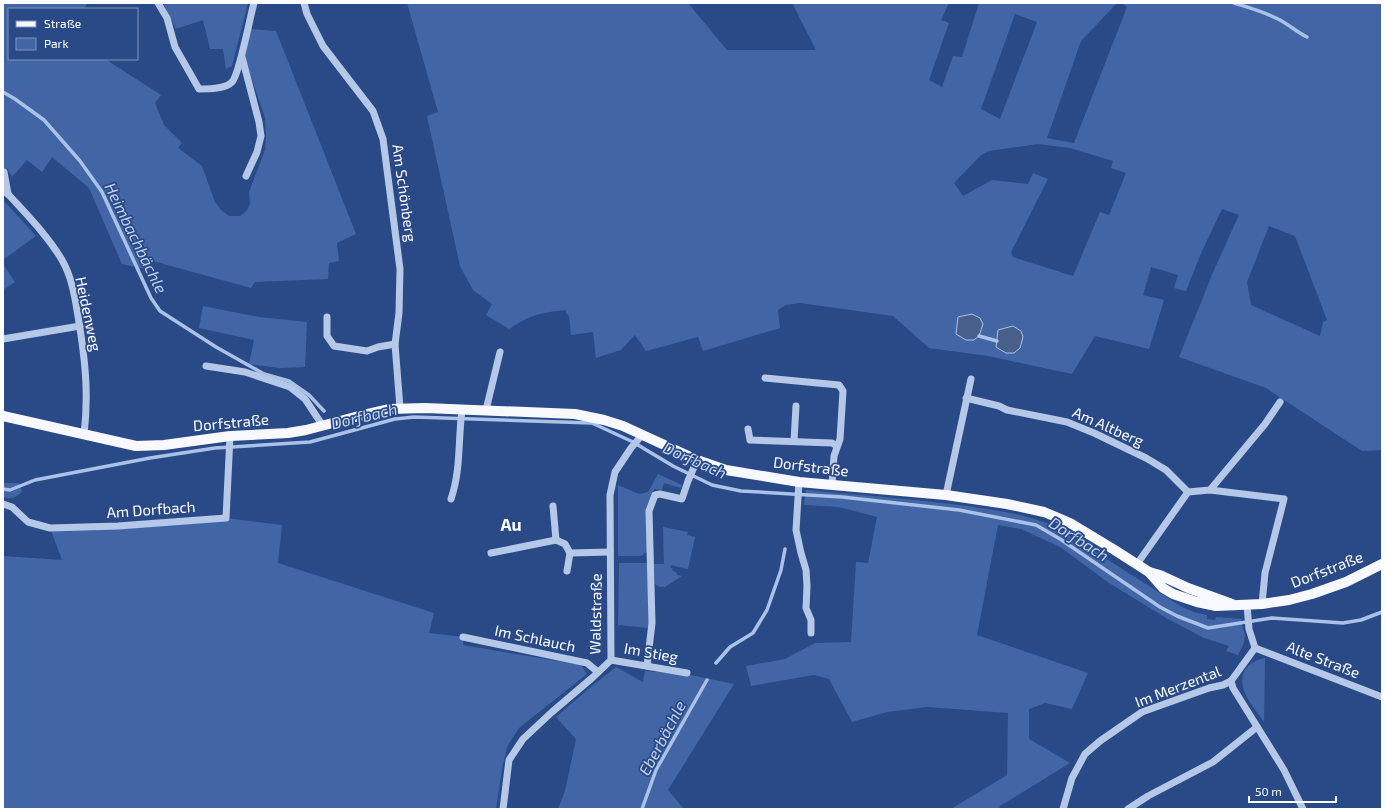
<svg xmlns="http://www.w3.org/2000/svg" width="1385" height="812" font-family="'Exo 2',sans-serif">
<style>
.green{fill:#4265a5;fill-rule:evenodd}
.water{fill:#485f8a;stroke:#aac1e8}
.lines{fill:none;stroke-linecap:round;stroke-linejoin:round}
.stream{stroke:#aac1e8;stroke-width:3.5}
.minor{stroke:#b6c8e8;stroke-width:7}
.major{stroke:#f7f9fe;stroke-width:10}
.labels{text-anchor:middle;stroke-width:3.5;stroke-linejoin:round;paint-order:stroke}
.street-label{font-size:15px;fill:#fff;stroke:#2a4a87}
.water-label{font-size:16px;font-style:italic;fill:#c1d2ef;stroke:#2a4a87}
.quarter-label{font-size:17px;font-weight:bold;fill:#fff;stroke:#2a4a87}
</style>
<rect width="100%" height="100%" fill="#2a4a87"/>
<g class="green">
<path d="M3 3H88L83 9H9V59H105L161 95 155 103 164 125 182 143 178 148 202 166 215 202 222 211 229 216H240L247 210 250 204 249 192 265 150 266 136 265 118 244 56 251 29 276 31 356 234 337 243 339 261 329 263 328 279 255 282 251 288 153 261 149 270 122 264 89 188 52 157 42 172 27 160 12 177 7 168 3 173Z"/>
<path d="M163 3H248L232 66 226 69 223 49H210L203 20 176 29Z"/>
<path d="M407 3H688L727 50H816L792 3H949L941 20 949 23 929 80 942 87 953 56 962 57 979 3H1117L1081 41 1047 138 1074 143 1127 7 1122 3H1382V450L1362 451 1266 388 1179 357 1214 270 1239 215 1222 209 1202 251 1186 291 1174 288 1178 275 1151 267 1143 295 1164 300 1149 349 1095 336 1072 374 988 356 929 348 893 316 800 303 786 305 778 310 780 328 703 351 698 337 646 351 635 335 621 350 596 358 593 332 571 335 569 316 566 313V310C539 313 532 314 509 329L486 315 492 304 473 290 460 266 427 116 438 112ZM1015 14 1037 22 1000 119 981 109ZM1038 144 1070 148 1113 161 1111 168 1126 173 1109 215 1100 212 1073 276 1013 257 1011 252 1048 179 1033 173 1028 184 992 180 963 196 954 183 981 155 989 151ZM1269 226 1295 236 1327 320 1323 322 1320 336 1251 305 1247 282Z"/>
<path d="M3 200 36 236 3 260Z"/>
<path d="M3 264 15 282 3 290Z"/>
<path d="M203 306 259 317 307 322 305 367 280 368 249 364 254 340 199 328Z"/>
<path d="M658 474 682 485 681 488 664 483 662 490 654 489 647 510 648 551 641 556H618V485L639 494 648 492Z"/>
<path d="M3 483H19L22 492C16 497 11 500 3 497Z"/>
<path d="M806 490C860 495 914 499 967 506 1000 511 1028 514 1058 528L1182 607 1194 612 1207 615V619L1215 620 1216 617 1241 619 1243 629 1245 635 1244 643 1238 655 1226 651 1229 646 1204 638 1168 619 1109 583 1078 560 1060 547 1021 529 998 525 977 635 1088 673 1072 709 1045 703 1029 709V739L1070 763 1000 806 999 809H951L1007 775 1008 713 927 707 887 712 852 722 829 679 814 675 751 686 746 666 785 659 815 643 851 642 856 562 868 563 877 517 839 507 804 505Z"/>
<path d="M226 518 282 525 278 563 434 613 429 633 463 637V645L581 665 587 674 519 728 508 745 503 763 496 809H3V556L62 560 50 528Z"/>
<path d="M663 527 688 532 687 535 695 537 688 569 671 565 670 568H673L672 570 677 573V575L682 576 665 587H660L655 584 654 564H664Z"/>
<path d="M619 563H648L649 628 618 625Z"/>
<path d="M1265 658 1264 722C1254 707 1234 687 1246 669 1251 662 1257 660 1265 658Z"/>
<path d="M616 667 643 682 645 671 686 674 734 684 668 790 684 809H558L565 791 576 739 556 717 592 686Z"/>
</g>
<g class="water">
<path d="M972 314 980 318 983 324 979 336 974 340H966L956 334 958 317Z"/>
<path d="M1013 326 1021 331 1023 337 1020 348 1014 353H1006L996 347 998 330Z"/>
</g>
<g class="lines">
<g class="stream">
<path d="M1234 3C1250 8 1265 12 1280 20 1289 25 1297 32 1307 37"/>
<path d="M3 92 15 99 44 120 80 161 102 192 151 298 160 311 216 347 264 374 289 381 309 395 324 411"/>
<path d="M979 336 997 341"/>
<path d="M3 489 10 490 35 480 150 458 215 448 310 442 395 419 414 417 592 423 633 442 673 466 712 485 741 491 842 497 959 510 1036 525 1060 539 1160 607 1177 616 1208 628 1272 618 1343 623 1361 620 1382 612"/>
<path d="M716 663 730 647 753 633 767 610 781 570 785 549"/>
<path d="M642 809 656 770 707 680"/>
</g>
<g class="minor">
<path d="M158 3 167 18 175 47 199 89C208 89 226 89 232 82 239 75 250 17 254 3"/>
<path d="M304 3 307 14 323 46 373 111 383 139 400 269 399 313 395 344 400 408"/>
<path d="M242 57 259 122 261 136 257 152 246 176"/>
<path d="M4 172 8 194"/>
<path d="M3 191 8 194C27 215 48 236 62 260 72 277 75 298 78 316 85 358 89 393 84 435"/>
<path d="M327 317V336L334 346 367 351 378 347 395 344"/>
<path d="M3 339 80 326"/>
<path d="M206 366 245 372 290 387 305 399 323 426"/>
<path d="M765 378 839 385 843 391 840 439 834 456 832 485"/>
<path d="M966 398 999 406 1007 410 1067 422 1094 433 1146 458 1166 470 1188 492"/>
<path d="M486 410 500 352"/>
<path d="M748 429 750 440 832 443 837 446"/>
<path d="M794 441 796 406"/>
<path d="M799 482 796 530 801 553 806 570 807 586 806 608 811 620V633"/>
<path d="M1210 490 1284 499 1265 573 1262 604"/>
<path d="M946 495 971 379"/>
<path d="M451 499C461 470 458 440 462 410"/>
<path d="M3 504 12 507 28 522 50 528 118 526 226 518 230 436"/>
<path d="M553 506 556 540"/>
<path d="M491 553 556 540 565 544 570 553 610 552"/>
<path d="M1137 564 1188 492 1210 490 1265 424 1280 402"/>
<path d="M567 571 570 553"/>
<path d="M1247 605 1249 629 1255 648"/>
<path d="M463 637 587 663 598 672"/>
<path d="M1255 648 1231 681 1233 688 1284 770 1303 809"/>
<path d="M1255 648 1382 697"/>
<path d="M611 660 687 673"/>
<path d="M647 666 652 623 649 511 655 495 660 494 682 499 688 481 697 460"/>
<path d="M503 809 509 760 523 739 552 712 592 678 611 660 610 495 615 472 631 448 642 435"/>
<path d="M1063 809 1072 778 1085 754 1100 741 1142 712 1209 688 1223 685 1231 681"/>
<path d="M1128 809 1148 796 1213 762 1257 727"/>
</g>
<g class="major">
<path d="M3 416 136 446 164 445 230 436 288 433 306 430 359 416 390 409 425 408 575 414 604 420 623 426 697 460 726 470 799 482 946 495 1007 504 1044 512 1070 523 1113 549 1149 572 1163 588 1173 594 1197 602 1216 606 1262 604 1289 600 1312 594 1346 582 1382 564"/>
<path d="M1149 572 1160 575 1188 588 1232 604"/>
</g>
</g>
<g class="labels">
<g class="street-label">
<text transform="translate(404 193) rotate(82)" y="5">Am Schönberg</text>
<text transform="translate(88 314) rotate(78)" y="5">Heidenweg</text>
<text transform="translate(231 423) rotate(-5)" y="5">Dorfstraße</text>
<text transform="translate(1108 427) rotate(24)" y="5">Am Altberg</text>
<text transform="translate(811 467) rotate(7)" y="5">Dorfstraße</text>
<text transform="translate(151 510) rotate(-4)" y="5">Am Dorfbach</text>
<text transform="translate(1327 570) rotate(-21)" y="5">Dorfstraße</text>
<text transform="translate(596 614) rotate(-89)" y="5">Waldstraße</text>
<text transform="translate(535 639) rotate(12)" y="5">Im Schlauch</text>
<text transform="translate(651 653) rotate(10)" y="5">Im Stieg</text>
<text transform="translate(1323 660) rotate(21)" y="5">Alte Straße</text>
<text transform="translate(1178 687) rotate(-21)" y="5">Im Merzental</text>
</g>
<g class="water-label">
<text transform="translate(136 238) rotate(64)" y="6">Heimbachbächle</text>
<text transform="translate(364 416) rotate(-13)" y="6">Dorfbach</text>
<text transform="translate(695 460) rotate(24)" y="6">Dorfbach</text>
<text transform="translate(1079 539) rotate(33)" y="6">Dorfbach</text>
<text transform="translate(662 738) rotate(-62)" y="6">Eberbächle</text>
</g>
<g class="quarter-label">
<text x="511" y="531">Au</text>
</g>
</g>
<rect width="1385" height="812" fill="none" stroke="#ffffff" stroke-width="8"/>
<rect x="8" y="8" width="130" height="52" fill="#2a4a87" stroke="#7f92b7"/>
<rect x="16" y="21" width="20" height="6" fill="#f7f9fe" stroke="#7f92b7"/>
<text x="44" y="28" font-size="12" fill="#ffffff">Straße</text>
<rect x="16" y="38" width="20" height="12" fill="#4265a5" stroke="#7f92b7"/>
<text x="44" y="48" font-size="12" fill="#ffffff">Park</text>
<path d="M1249 796v6h87v-6" fill="none" stroke="#ffffff" stroke-width="2"/>
<text x="1255" y="796" font-size="12" fill="#ffffff" stroke="#2a4a87" stroke-width="3" paint-order="stroke">50 m</text>
</svg>
